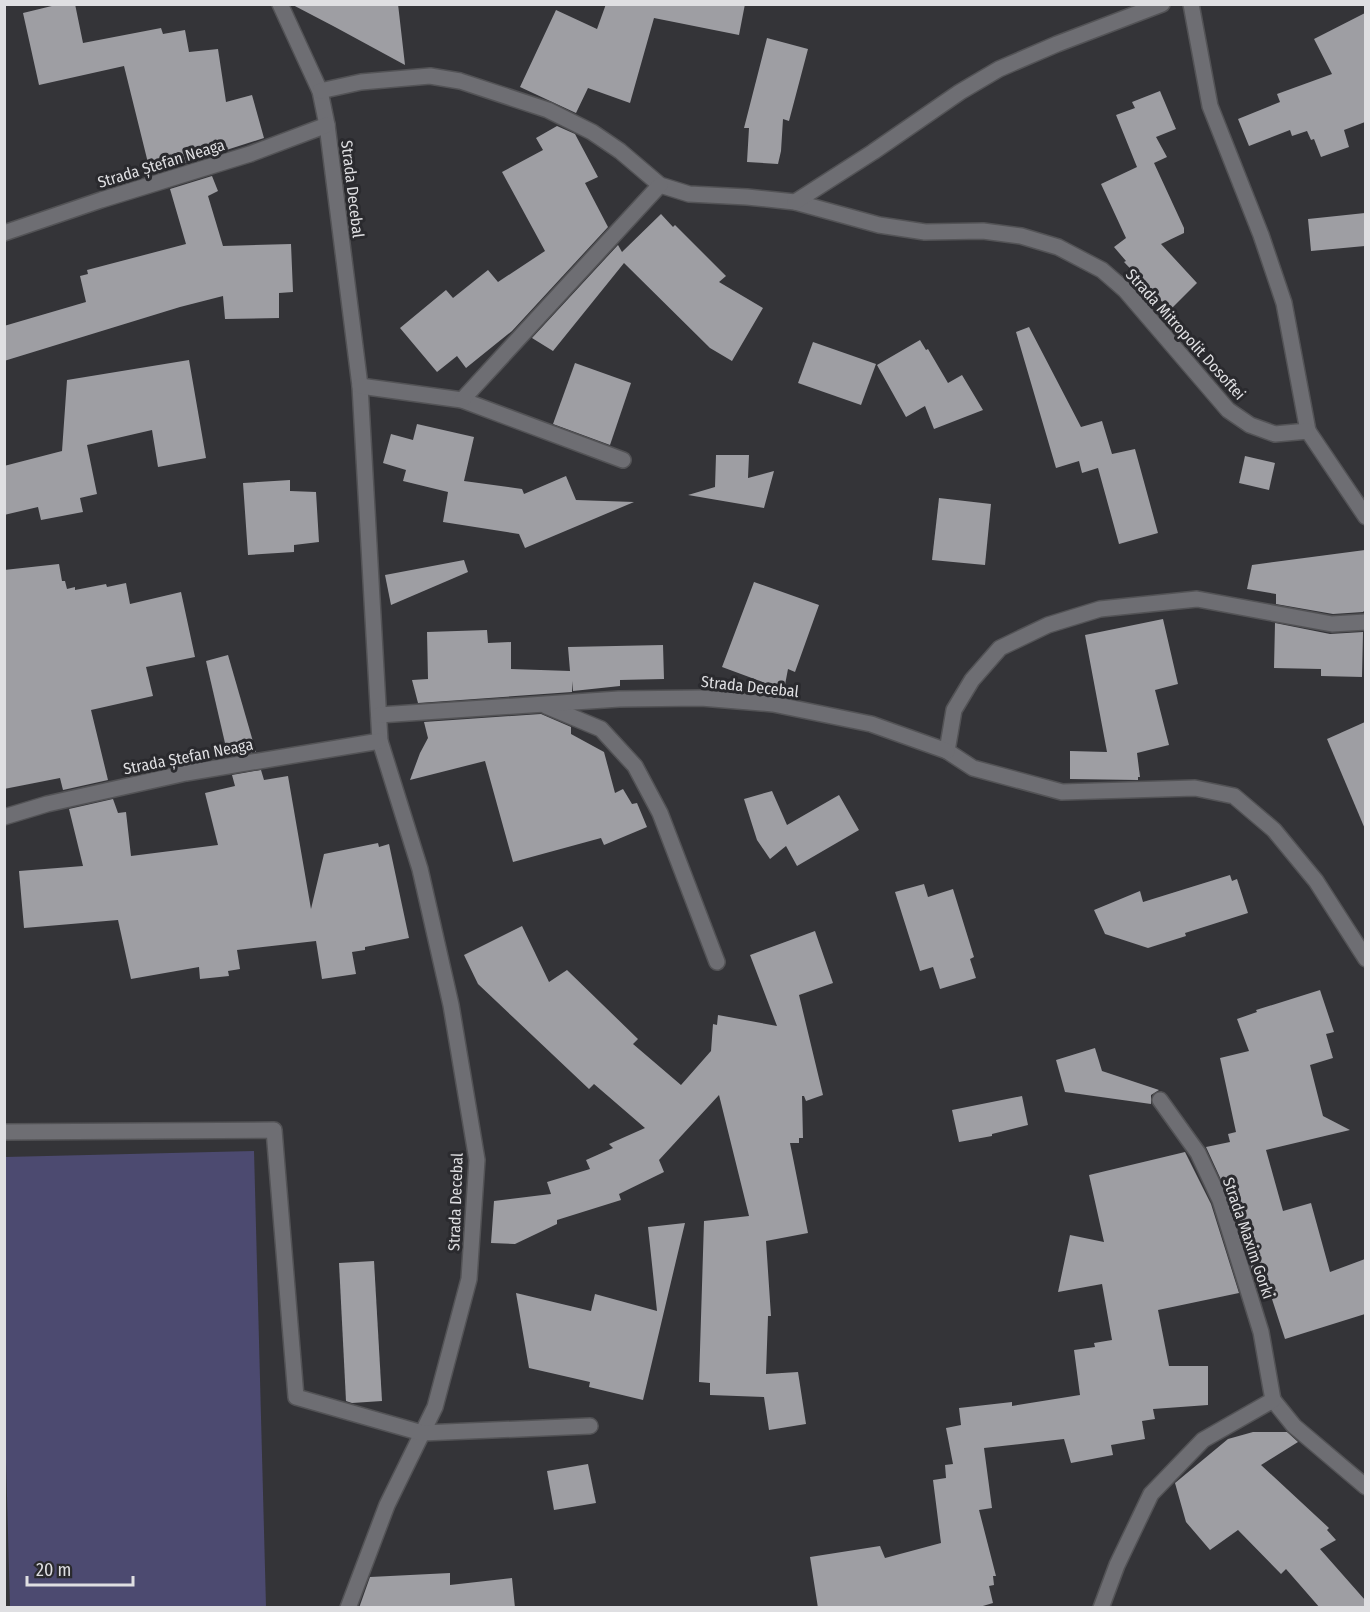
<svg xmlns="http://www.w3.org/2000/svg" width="1370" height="1612" font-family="'Fira Sans Condensed',sans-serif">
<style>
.green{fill:#4c4a70}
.building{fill:#9e9ea3}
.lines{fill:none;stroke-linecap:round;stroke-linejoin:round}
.street-casing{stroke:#535356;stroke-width:18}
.street{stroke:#6e6e73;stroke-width:15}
.labels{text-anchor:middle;stroke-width:6;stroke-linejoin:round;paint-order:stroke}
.street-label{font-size:16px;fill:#dfdfe2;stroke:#2a2a2e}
</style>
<rect width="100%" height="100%" fill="#343438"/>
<path class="green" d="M254 1151 266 1607H10L4 1386 5 1157Z"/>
<g class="building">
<path d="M60 4H75L83 43 161 28 163 34 185 30 189 52 218 49 226 102 252 95 264 138 164 170V167L150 171 124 66 39 85 23 13Z"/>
<path d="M291 4H398L405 65 335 27Z"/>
<path d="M606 4H745L739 35 654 18 630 103 588 88 576 113 520 87 556 10 597 29Z"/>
<path d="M1365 13V122L1344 130 1349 147 1321 157 1314 139 1311 140 1307 131 1292 136 1290 130 1249 146 1238 119 1280 102 1277 94 1332 74 1314 39Z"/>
<path d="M767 38 808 49 789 121 783 119 781 151 778 164 747 162 749 128H744Z"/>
<path d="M1160 91 1176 129 1156 137 1167 157 1154 163 1184 228V233L1161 244 1197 283 1170 310 1124 262 1126 261 1114 247 1126 238 1101 184 1137 167 1116 115 1135 108 1132 102Z"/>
<path d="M557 126 575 134 598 177 585 183 608 227 512 331 466 368 457 356 437 372 400 328 446 290 453 298 488 270 498 282 545 251 502 172 543 150 536 138Z"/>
<path d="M212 176 218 191 208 196 223 246 291 244 293 292 279 293V318L225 319 223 296 180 307 4 361V326L86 302 80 276 88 274 87 270 186 244 170 189Z"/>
<path d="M1365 213V246L1311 251 1308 219Z"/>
<path d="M661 214 673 227 675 225 726 276 719 282 763 308 732 361 710 348 624 263 553 351 532 338 618 245 622 252Z"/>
<path d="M1029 327 1081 427 1102 421 1112 454 1135 449 1158 533 1119 544 1098 468 1082 473 1079 461 1056 468 1016 332Z"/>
<path d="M920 340 926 350 928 349 948 383 962 375 983 410 934 429 925 406 906 417 877 365Z"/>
<path d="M813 342 876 364 861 405 798 383Z"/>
<path d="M189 360 206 458 158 467 152 430 87 445 97 494 80 498 83 512 41 520 38 507 4 515V466L62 451 67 380Z"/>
<path d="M575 363 631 383 610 445 553 424Z"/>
<path d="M417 424 474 437 464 481 522 489 524 494 566 476 576 500 634 502 525 548 519 534 443 522 448 492 403 481 406 470 383 463 391 434 413 440Z"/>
<path d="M716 455H749L748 478 774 471 764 508 688 495 715 487Z"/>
<path d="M1245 456 1275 463 1269 490 1239 483Z"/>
<path d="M290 480V491L316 492 319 542 294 545V552L248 555 243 483Z"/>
<path d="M939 498 991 504 985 565 932 560Z"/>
<path d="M1365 550V610L1363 612 1333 614 1276 604V594L1247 589 1252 565Z"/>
<path d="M464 560 468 572 391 605 385 575Z"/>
<path d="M59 564 62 581H65L67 589 75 587V590L106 584 107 587 126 583 130 604 181 592 195 657 146 667 153 696 91 710 108 780 63 790 60 778 4 789V570Z"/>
<path d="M754 582 819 605 795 672 788 669 784 690 722 667Z"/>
<path d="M1163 619 1178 684 1155 690 1169 745 1137 753 1140 777H1138V780L1070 779V751L1107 752 1085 635Z"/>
<path d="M1275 623 1330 634 1363 632 1362 677 1321 676V669L1274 668Z"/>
<path d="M487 630 488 643 511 642V669L570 671 568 647 663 645 664 679 620 680V686L573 691 572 681V692L418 703 412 680 428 679 427 632Z"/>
<path d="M228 655 256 752 228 756 206 661Z"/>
<path d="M541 714 571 727V734L604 752 615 793 623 789 632 804 637 803 647 827 604 845 601 838 513 862 485 761 410 780 420 753 428 738 424 722Z"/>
<path d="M1365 722V829L1327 739Z"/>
<path d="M261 770 264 780 288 776 311 909 324 854 378 843 379 847 389 844 409 938 365 947V950L352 952 356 974 322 979 316 941 237 950 240 969 228 971 229 976 200 979 199 967 131 979 118 920 24 928 19 871 83 866 69 809 113 799 118 813 126 812 131 856 218 845 205 793 235 786 232 775Z"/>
<path d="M772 791 787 825 839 795 859 830 797 866 786 846 770 859 757 840 744 799Z"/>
<path d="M1230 875 1232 881 1237 879 1248 913 1185 933 1186 936 1148 948 1105 934 1094 910 1140 891 1143 902Z"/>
<path d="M924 884 928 897 953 889 974 957 970 959 976 978 940 989 933 967 920 971 895 892Z"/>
<path d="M522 926 549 982 567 970 638 1039 633 1044 681 1085 711 1051 713 1024 717 1025 718 1015 777 1026 750 955 815 931 833 983 799 995 823 1095 806 1101 804 1096H802L803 1138H799V1143H790L808 1233 766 1241 771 1316H768L766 1374 798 1372 806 1424 769 1430 764 1397 710 1395V1383L699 1382 704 1221 749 1216 719 1095 659 1160 664 1172 619 1194 621 1200 557 1220V1224L515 1244 491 1243 494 1201 551 1194 547 1182 590 1169 586 1160 613 1148 609 1144 645 1128 594 1084 589 1089 478 984 464 955Z"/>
<path d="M1320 990 1334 1032 1326 1034 1333 1058 1310 1065 1323 1116 1350 1130 1266 1150 1283 1211 1311 1203 1330 1272 1365 1259V1314L1285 1339 1268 1287 1258 1289 1229 1197 1206 1147 1230 1142 1228 1134 1236 1132 1220 1058 1249 1051 1237 1019 1257 1012 1256 1010Z"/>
<path d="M1095 1048 1102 1071 1159 1090 1151 1095V1104L1065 1092 1056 1060Z"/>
<path d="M1022 1096 1028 1125 992 1134V1136L959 1142 952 1110Z"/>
<path d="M1185 1152 1211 1204 1239 1293 1158 1310 1169 1366H1208V1405L1153 1409 1155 1419 1142 1421 1145 1439 1111 1445 1113 1455 1071 1463 1064 1439 984 1448 992 1508 979 1510 996 1576H993L994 1585 989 1586 993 1603 976 1608H818L810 1557 880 1546 885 1558 941 1543 933 1480 946 1478 945 1465 953 1464 946 1428 961 1425 959 1408 1012 1402V1406L1080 1395 1074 1350 1095 1347 1094 1343 1112 1340 1102 1284 1058 1292 1070 1235 1104 1242 1089 1175Z"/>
<path d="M685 1223 643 1400 589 1387 590 1382 529 1368 516 1293 591 1311 595 1294 657 1311 648 1227Z"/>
<path d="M374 1261 382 1401 352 1403 346 1401 339 1263Z"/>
<path d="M1253 1432H1287L1298 1442 1261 1465 1329 1528 1327 1530 1336 1540 1320 1549 1365 1600V1608H1320L1286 1569 1281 1574 1238 1530 1210 1550 1186 1522 1175 1483 1228 1439Z"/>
<path d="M588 1464 596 1503 554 1510 547 1471Z"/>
<path d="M450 1573V1585L512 1578 515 1608H359L370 1577Z"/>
</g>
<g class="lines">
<g class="street-casing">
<g id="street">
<path d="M280 4 320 91 327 125 360 386 380 741 420 869 451 1005 477 1160 469 1279 435 1407 387 1505 348 1608"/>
<path d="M1191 4 1210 106 1261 235 1284 303 1308 431"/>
<path d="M320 91 361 82 430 76 460 81 548 110 592 132 620 151 660 185 689 194 747 197 795 202 879 225 925 232 983 231 1021 236 1058 247 1102 270 1125 290 1228 410 1250 425 1275 434 1308 431 1366 517"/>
<path d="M795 202 873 152 960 92 999 69 1057 44 1162 4"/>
<path d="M4 233 101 200 250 154 327 125"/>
<path d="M360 386 462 400 623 460"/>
<path d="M462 400 660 185"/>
<path d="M1366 622 1332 624 1197 599 1100 609 1048 625 1000 648 972 680 954 710 947 751 973 768 1062 792 1195 788 1234 796 1274 830 1316 881 1366 959"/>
<path d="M546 706 601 729 635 766 660 813 717 962"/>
<path d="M379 715 619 699 701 698 773 704 871 724 947 751"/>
<path d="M4 817 47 804 186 773 380 741"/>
<path d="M4 1132 274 1130 296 1397 422 1433 590 1426"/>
<path d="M1273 1400 1294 1426 1366 1487"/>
<path d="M1101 1608 1117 1565 1151 1494 1203 1440 1273 1400 1261 1332 1220 1200 1198 1153 1160 1100"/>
</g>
</g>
<use href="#street" class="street"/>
</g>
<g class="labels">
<g class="street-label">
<text transform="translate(161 163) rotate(-17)" y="6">Strada Ștefan Neaga</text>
<text transform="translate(353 189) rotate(83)" y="6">Strada Decebal</text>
<text transform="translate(1186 334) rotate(48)" y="6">Strada Mitropolit Dosoftei</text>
<text transform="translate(750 686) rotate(6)" y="6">Strada Decebal</text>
<text transform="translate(188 756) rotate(-11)" y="6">Strada Ștefan Neaga</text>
<text transform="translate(455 1202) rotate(-88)" y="6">Strada Decebal</text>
<text transform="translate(1249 1238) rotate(71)" y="6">Strada Maxim Gorki</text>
</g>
</g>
<rect width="1370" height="1612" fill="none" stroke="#dfdfe2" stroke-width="12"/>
<path d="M27 1576v9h106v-9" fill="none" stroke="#dfdfe2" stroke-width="3"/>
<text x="36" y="1576" font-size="18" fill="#dfdfe2" stroke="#2a2a2e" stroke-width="4.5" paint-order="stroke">20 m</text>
</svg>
